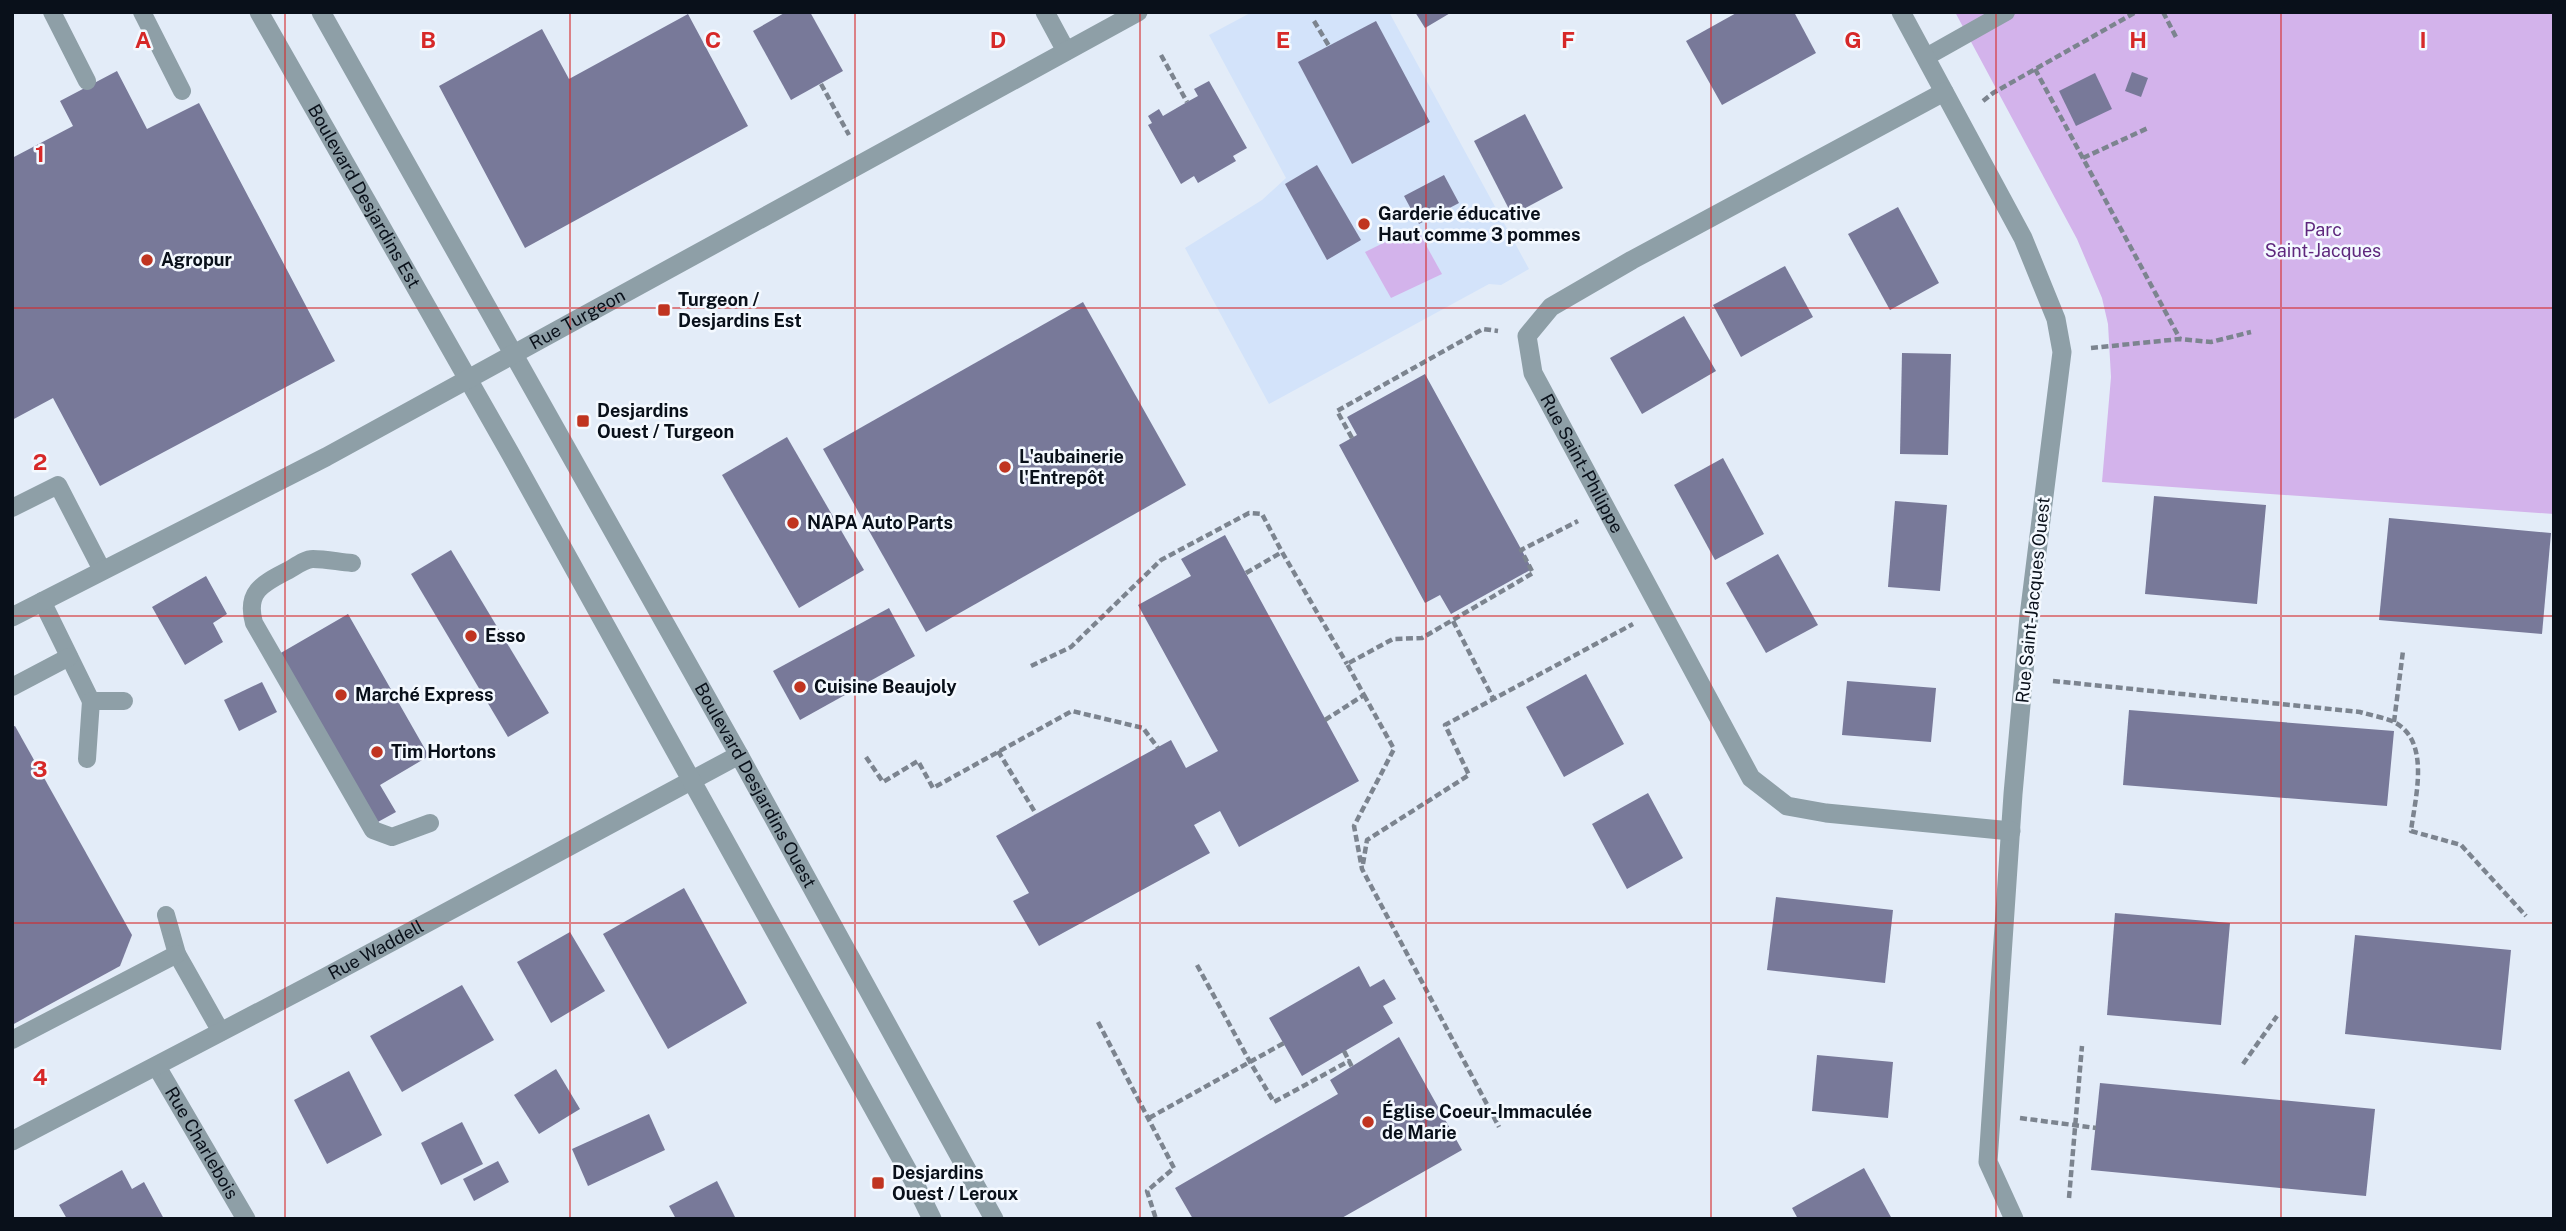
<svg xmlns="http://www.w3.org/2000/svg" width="2566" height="1231" font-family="'Public Sans',sans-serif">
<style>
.built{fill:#d3e3fa}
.green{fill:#d3b3eb}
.building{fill:#787999}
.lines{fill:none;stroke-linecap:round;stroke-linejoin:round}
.path{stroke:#7c848f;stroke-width:4.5;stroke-dasharray:7 3.5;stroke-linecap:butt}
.service{stroke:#8e9fa7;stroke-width:18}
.minor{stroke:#8e9fa7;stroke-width:19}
.tertiary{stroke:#8e9fa7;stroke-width:19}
.grid{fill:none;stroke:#d62828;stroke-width:2;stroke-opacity:0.55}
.poi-dot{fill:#c03420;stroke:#f4f9ff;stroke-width:2.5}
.labels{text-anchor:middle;stroke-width:5;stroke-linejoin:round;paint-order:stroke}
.street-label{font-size:18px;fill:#09101a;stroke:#f4f9ff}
.poi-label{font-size:18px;font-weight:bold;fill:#09101a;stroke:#f4f9ff;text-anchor:start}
.park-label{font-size:18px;fill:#5e277d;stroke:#f4f9ff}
.grid-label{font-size:23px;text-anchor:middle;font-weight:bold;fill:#d62828;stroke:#f4f9ff;stroke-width:5;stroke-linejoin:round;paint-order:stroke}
</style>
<rect width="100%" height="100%" fill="#e3ecf8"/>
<path class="built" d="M1252 12H1389L1529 269 1501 285 1489 284 1269 404 1185 248 1262 200 1286 178 1209 35Z"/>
<g class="green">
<path d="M1955 12H2554V514L2102 482 2111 377 2108 324 2102 298 2077 239Z"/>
<path d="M1416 227 1442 274 1391 298 1365 252Z"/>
</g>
<g class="building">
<path d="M786 12H810L843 71 791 100 753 31Z"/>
<path d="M1415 12H1452L1425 28Z"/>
<path d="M1738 12H1794L1816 53 1722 105 1686 41Z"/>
<path d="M688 14 748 126 525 248 439 86 542 29 569 79Z"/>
<path d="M1376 21 1430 122 1352 164 1298 62Z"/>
<path d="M117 71 147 129 199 103 335 361 100 486 53 398 12 420V158L73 126 60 101Z"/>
<path d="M2132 72 2148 78 2141 97 2125 91Z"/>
<path d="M2095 73 2112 109 2076 126 2059 91Z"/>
<path d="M1209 81 1247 148 1233 156 1236 161 1198 183 1194 176 1181 184 1148 125 1152 123 1148 116 1159 109 1163 116 1187 102 1198 96 1194 89Z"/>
<path d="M1525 114 1563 188 1512 215 1474 141Z"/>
<path d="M1317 165 1361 240 1327 260 1285 184Z"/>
<path d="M1444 175 1459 203 1419 224 1404 196Z"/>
<path d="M1898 207 1939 283 1890 310 1848 234Z"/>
<path d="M1785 266 1813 317 1741 357 1713 305Z"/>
<path d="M1083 302 1186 485 926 632 823 449Z"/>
<path d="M1684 316 1716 371 1642 414 1610 358Z"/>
<path d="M1902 353 1951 354 1948 455 1900 454Z"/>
<path d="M1425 374 1532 569 1451 614 1440 595 1425 603 1339 445 1357 435 1347 417Z"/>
<path d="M787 437 864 570 799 608 722 475Z"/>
<path d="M1723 458 1764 534 1715 560 1674 485Z"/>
<path d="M2154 496 2266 505 2257 604 2145 594Z"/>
<path d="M1895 501 1947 505 1940 591 1888 587Z"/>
<path d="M2389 518 2551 533 2542 634 2379 620Z"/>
<path d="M1225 535 1359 781 1239 847 1220 811 1194 825 1210 853 1039 946 1013 901 1029 893 996 836 1171 740 1186 768 1218 751 1138 605 1191 576 1181 559Z"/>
<path d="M451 550 549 713 508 737 411 574Z"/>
<path d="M1778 554 1818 625 1766 653 1726 583Z"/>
<path d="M206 576 227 614 213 623 223 642 185 665 152 607Z"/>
<path d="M889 608 915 656 800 720 773 671Z"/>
<path d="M348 614 429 756 380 785 396 812 376 823 279 654Z"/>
<path d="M1586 674 1624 744 1564 777 1526 707Z"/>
<path d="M1847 681 1936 688 1931 742 1842 735Z"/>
<path d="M262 682 277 712 239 731 224 700Z"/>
<path d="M2129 710 2394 731 2387 806 2123 785Z"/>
<path d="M15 726 132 935 120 966 12 1025V727Z"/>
<path d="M1648 793 1683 858 1627 889 1592 824Z"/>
<path d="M684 888 747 1003 668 1049 603 934Z"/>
<path d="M1776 897 1893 910 1885 983 1767 970Z"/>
<path d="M2115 913 2230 923 2221 1025 2107 1015Z"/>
<path d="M570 932 605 991 551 1023 517 962Z"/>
<path d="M2355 935 2511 950 2501 1050 2345 1034Z"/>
<path d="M1359 966 1370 987 1384 979 1396 999 1383 1006 1393 1023 1302 1076 1269 1018Z"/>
<path d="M462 985 494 1040 402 1092 370 1036Z"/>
<path d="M1399 1037 1462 1150 1340 1219H1193L1175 1188 1338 1094 1330 1080Z"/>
<path d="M1817 1055 1893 1062 1888 1118 1812 1111Z"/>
<path d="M556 1069 580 1109 539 1134 514 1095Z"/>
<path d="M349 1071 382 1135 327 1164 294 1100Z"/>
<path d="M2100 1083 2375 1109 2366 1196 2091 1170Z"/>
<path d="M649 1114 665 1150 588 1186 572 1149Z"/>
<path d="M462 1122 483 1164 441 1185 421 1143Z"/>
<path d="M498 1161 509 1182 474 1201 463 1179Z"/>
<path d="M1864 1168 1892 1219H1798L1792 1208Z"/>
<path d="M122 1170 132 1189 144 1182 164 1219H67L59 1205Z"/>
<path d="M717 1181 736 1219H676L669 1206Z"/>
</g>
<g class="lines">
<g class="path">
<path d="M2163 12 2177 39"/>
<path d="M1314 21 1329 46"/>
<path d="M1161 55 1187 102"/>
<path d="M2035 69 2180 339"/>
<path d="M821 84 849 135"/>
<path d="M1983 101 1993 93 2136 12"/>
<path d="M2083 158 2148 128"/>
<path d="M2091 348 2180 339 2211 342 2251 332"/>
<path d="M1352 438 1337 411 1483 329 1498 331"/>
<path d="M1246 573 1282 552 1347 664"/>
<path d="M1453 621 1493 698"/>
<path d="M1031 666 1071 647 1161 560 1249 513 1262 514 1282 552"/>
<path d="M2053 681 2360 712C2370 715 2382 717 2392 721 2432 739 2415 798 2411 831L2461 845 2526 916"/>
<path d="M1364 695 1394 749 1354 826 1362 869 1499 1127"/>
<path d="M1325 720 1364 695 1347 664 1393 639 1422 638 1533 573 1521 550 1578 521"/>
<path d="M2394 722 2403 651"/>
<path d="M998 751 1036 814"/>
<path d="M866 757 883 782 918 761 933 788 1072 711 1143 728 1158 748"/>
<path d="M1363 864 1367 840 1469 775 1445 725 1633 624"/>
<path d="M1197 965 1250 1062 1274 1102 1349 1061 1352 1067"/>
<path d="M1098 1022 1174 1168 1147 1191 1156 1219"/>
<path d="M1344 1051 1349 1061"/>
<path d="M2243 1064 2277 1016"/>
<path d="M1149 1118 1284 1043"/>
<path d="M2020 1118 2096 1128"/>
<path d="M2069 1198 2082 1046"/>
</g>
<g class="service">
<path d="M52 12 87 81"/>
<path d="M142 12 182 91"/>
<path d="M1926 57 2006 12"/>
<path d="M12 508 58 485 102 570"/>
<path d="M352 563C339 562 326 559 313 559 305 559 296 566 289 570 264 583 245 591 254 623L373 830 392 837 430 823"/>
<path d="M42 601 91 701"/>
<path d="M12 687 69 657"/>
<path d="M87 759 91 701H124"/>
<path d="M166 915 177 954 221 1032"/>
<path d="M12 1040 177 954"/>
</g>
<g class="minor">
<path d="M1045 12 1066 51"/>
<path d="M1901 12 2023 238 2056 319 2062 352 2029 616 2013 794 1988 1162 2014 1219"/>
<path id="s1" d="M1944 92 1632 260 1551 307 1527 336 1533 373 1751 778 1787 806 1826 813 2011 831"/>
<path id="s2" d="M157 1067 246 1219"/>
<path id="s3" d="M12 1141 326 977 739 755"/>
</g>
<g class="tertiary">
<path id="s4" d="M259 12 510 453 913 1180 932 1219"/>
<path id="s5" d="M321 12 739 755 994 1219"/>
<path id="s6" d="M12 617 326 457 1138 12"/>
</g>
</g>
<path class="grid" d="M285 12V1219M570 12V1219M855 12V1219M1140 12V1219M1426 12V1219M1711 12V1219M1996 12V1219M2281 12V1219M12 308H2554M12 616H2554M12 923H2554"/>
<g class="poi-dot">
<circle cx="1364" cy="224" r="7"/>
<circle cx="147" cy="260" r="7"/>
<rect x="657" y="303" width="14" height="14" rx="3.5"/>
<rect x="576" y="414" width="14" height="14" rx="3.5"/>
<circle cx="1005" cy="467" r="7"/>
<circle cx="793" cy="523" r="7"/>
<circle cx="471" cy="636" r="7"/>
<circle cx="800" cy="687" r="7"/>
<circle cx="341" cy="695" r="7"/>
<circle cx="377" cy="752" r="7"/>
<circle cx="1368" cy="1122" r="7"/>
<rect x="871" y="1176" width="14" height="14" rx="3.5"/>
</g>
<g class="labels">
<g class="street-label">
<text dy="6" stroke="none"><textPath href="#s4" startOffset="212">Boulevard Desjardins Est</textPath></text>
<text dy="6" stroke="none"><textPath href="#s6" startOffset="639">Rue Turgeon</textPath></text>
<text dy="6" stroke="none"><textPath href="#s1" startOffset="626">Rue Saint-Philippe</textPath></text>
<text transform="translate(2033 600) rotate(-84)" y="6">Rue Saint-Jacques Ouest</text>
<text dy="6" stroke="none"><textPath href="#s5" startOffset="887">Boulevard Desjardins Ouest</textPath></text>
<text dy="6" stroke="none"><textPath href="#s3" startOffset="411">Rue Waddell</textPath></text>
<text dy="6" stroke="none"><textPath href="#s2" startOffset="88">Rue Charlebois</textPath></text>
</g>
<g class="poi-label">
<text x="1378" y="220">Garderie éducative<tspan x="1378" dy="21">Haut comme 3 pommes</tspan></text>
<text x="161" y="266">Agropur</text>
<text x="678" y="306">Turgeon /<tspan x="678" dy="21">Desjardins Est</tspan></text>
<text x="597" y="417">Desjardins<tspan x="597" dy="21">Ouest / Turgeon</tspan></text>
<text x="1019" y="463">L'aubainerie<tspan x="1019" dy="21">l'Entrepôt</tspan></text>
<text x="807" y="529">NAPA Auto Parts</text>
<text x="485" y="642">Esso</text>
<text x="814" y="693">Cuisine Beaujoly</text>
<text x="355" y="701">Marché Express</text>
<text x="391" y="758">Tim Hortons</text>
<text x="1382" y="1118">Église Coeur-Immaculée<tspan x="1382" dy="21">de Marie</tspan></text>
<text x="892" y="1179">Desjardins<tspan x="892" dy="21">Ouest / Leroux</tspan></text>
</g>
<g class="park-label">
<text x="2323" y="236">Parc<tspan x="2323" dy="21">Saint-Jacques</tspan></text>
</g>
</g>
<g class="grid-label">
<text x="143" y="48">A</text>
<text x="428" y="48">B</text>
<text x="713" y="48">C</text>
<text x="998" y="48">D</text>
<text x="1283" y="48">E</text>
<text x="1568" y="48">F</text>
<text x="1853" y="48">G</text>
<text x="2138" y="48">H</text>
<text x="2423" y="48">I</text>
<text x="40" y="162">1</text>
<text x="40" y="470">2</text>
<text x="40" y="777">3</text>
<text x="40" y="1085">4</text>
</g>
<rect width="2566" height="1231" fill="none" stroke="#09101a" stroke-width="28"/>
</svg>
